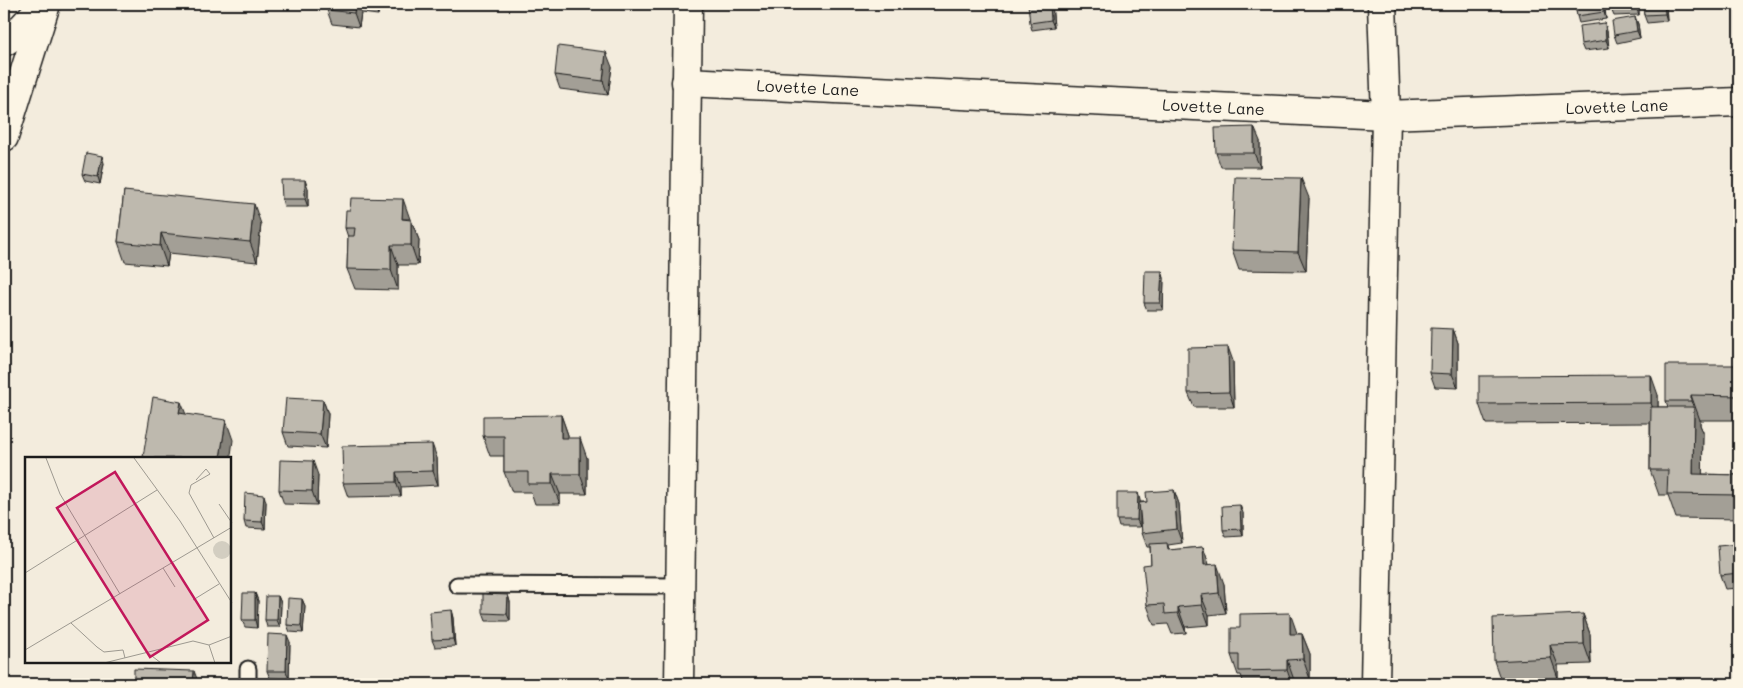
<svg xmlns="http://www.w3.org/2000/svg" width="1743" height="688" font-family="Mali,sans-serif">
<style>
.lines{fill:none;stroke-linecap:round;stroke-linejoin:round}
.lane-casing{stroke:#1c1c1c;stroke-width:19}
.street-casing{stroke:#1c1c1c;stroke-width:31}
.lane{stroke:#fcf5e5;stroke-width:15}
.street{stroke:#fcf5e5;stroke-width:28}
.wall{fill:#a39f96;stroke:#1c1c1c}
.shaded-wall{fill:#85827a;stroke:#1c1c1c}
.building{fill:#beb9ae;stroke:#1c1c1c}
.labels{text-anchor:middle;stroke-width:4;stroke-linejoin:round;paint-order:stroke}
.street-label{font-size:16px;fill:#1c1c1c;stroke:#fcf5e5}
.inset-road{fill:none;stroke:#9d9990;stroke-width:1}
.view{fill:#c2185b;fill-opacity:0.15;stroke:#c2185b;stroke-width:2.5}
.inset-edge{fill:none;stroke:#1c1c1c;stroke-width:2.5}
</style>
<rect width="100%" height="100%" fill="#f3ecdd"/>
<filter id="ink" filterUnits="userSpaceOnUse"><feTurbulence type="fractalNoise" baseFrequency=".02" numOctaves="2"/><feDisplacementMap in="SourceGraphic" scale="10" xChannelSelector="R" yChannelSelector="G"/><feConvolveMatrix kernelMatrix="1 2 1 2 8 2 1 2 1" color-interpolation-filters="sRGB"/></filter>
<g filter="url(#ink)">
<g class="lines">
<g class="lane-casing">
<g id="lane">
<path d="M457 585 680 586"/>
<path d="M248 684V669"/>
</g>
</g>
<g class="street-casing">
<g id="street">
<path d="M4 42 18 32 43 5"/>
<path id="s1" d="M686 82 1386 115 1739 102"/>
<path d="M4 137 46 4"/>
<path d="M679 684 688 4"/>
<path d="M1375 684 1386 115 1382 4"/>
</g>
</g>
<use href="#lane" class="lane"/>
<use href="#street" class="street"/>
</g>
<g class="wall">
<path d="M327 4H379L378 15 361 13 359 27 332 24 327 10Z"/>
<path d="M1052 4 1054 27 1032 30 1030 23Z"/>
<path d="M1575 4H1604L1606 19 1579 23 1577 16Z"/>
<path d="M1609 4H1639V15L1614 16Z"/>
<path d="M1643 4H1666L1667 21 1647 23 1644 15Z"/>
<path d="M1635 17 1638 24 1640 38 1617 43 1614 35Z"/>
<path d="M1607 31 1609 48 1584 51 1581 44Z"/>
<path d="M612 67 608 95 560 89 555 75Z"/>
<path d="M1260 141V167H1221L1216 153Z"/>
<path d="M104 163 100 184 85 181 82 174Z"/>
<path d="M308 188V207H284L282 199Z"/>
<path d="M124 191 261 224 257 262 169 253 167 266 125 262 118 242Z"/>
<path d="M1309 198 1306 271 1239 270 1232 250Z"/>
<path d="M411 220 419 240 418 265H398V290L355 289 347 269 348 237 345 228Z"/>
<path d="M1162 271 1164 278 1163 310H1147L1144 303Z"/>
<path d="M1453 329 1458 343V388L1435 387 1430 373Z"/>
<path d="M1233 361 1234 407H1194L1188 393Z"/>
<path d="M1739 365V420H1700V425L1703 432 1702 474 1739 475V519L1676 518 1668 495H1659L1650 470V423L1486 424 1479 404 1658 395V407H1668L1666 401Z"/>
<path d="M323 400 328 414 326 448 288 446 283 432Z"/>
<path d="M561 415 568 435V438L587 458V494H560V504H535L531 492H512L504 472V456H490L483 436Z"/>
<path d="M437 458 438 485 401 487V496L348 497 343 483Z"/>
<path d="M318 475 317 505 284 504 279 490Z"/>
<path d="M1174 490 1179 504 1182 543 1168 545 1169 550 1203 547 1209 565 1224 584 1226 613 1209 615V625L1185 627 1186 633 1172 634 1168 624 1154 625 1147 605 1151 564 1150 547H1147L1142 533 1140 513V527H1119L1117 520 1138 493 1140 502H1147Z"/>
<path d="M266 502 265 529 246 528 244 521Z"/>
<path d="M1243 513V536L1226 537 1223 530Z"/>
<path d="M1739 544V588L1725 589 1720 575Z"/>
<path d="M255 593 258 601 257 628 245 627 242 620Z"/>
<path d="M508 595 510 602V621H486L483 613Z"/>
<path d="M278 596 281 603 280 627H267L265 620Z"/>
<path d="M302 599 305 606 303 633 290 632 287 625Z"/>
<path d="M451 610 453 618 455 646 435 647 432 640Z"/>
<path d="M1583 614 1590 634 1591 664 1558 665V678L1501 681 1494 661Z"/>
<path d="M1240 628 1302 634 1310 654V679L1294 680V684H1244L1241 675H1238L1231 655Z"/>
<path d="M290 642 289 679 270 678 267 671Z"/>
</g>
<g class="shaded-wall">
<path d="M355 4H357L361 13 359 27 354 13Z"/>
<path d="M374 4H379L378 15Z"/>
<path d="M1050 4H1052L1054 27 1051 20Z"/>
<path d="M1603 4H1604L1605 7 1606 19 1604 12Z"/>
<path d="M1635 4H1639V15Z"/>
<path d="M1664 4H1666L1667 21 1665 14Z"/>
<path d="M1635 17 1638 24 1640 38 1637 31Z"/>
<path d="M1605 23 1607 31 1609 48 1606 40Z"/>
<path d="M606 52 612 67 608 95 603 81Z"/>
<path d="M1254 127 1260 141V167L1254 153Z"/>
<path d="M102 156 104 163 100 184 98 177Z"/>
<path d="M1301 178 1309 198 1306 271 1298 252Z"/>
<path d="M305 180 308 188V207L305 199Z"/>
<path d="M403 199 410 219H402Z"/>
<path d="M254 204 261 224 257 262 250 242Z"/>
<path d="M411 220 419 240 418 265 411 245Z"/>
<path d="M161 233 169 253 167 266 160 246Z"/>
<path d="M391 245 398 265V290L391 270Z"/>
<path d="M1162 271 1164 278 1163 310 1160 303Z"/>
<path d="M1453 329 1458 343V388L1452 374Z"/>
<path d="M1228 347 1233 361 1234 407 1229 392Z"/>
<path d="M1651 375 1658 395V423L1651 403Z"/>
<path d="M1691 395 1700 420V425L1703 432 1702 494 1693 474 1694 408 1691 401Z"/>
<path d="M323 400 328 414 326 448 320 434Z"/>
<path d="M181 402 189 422 179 413Z"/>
<path d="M561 415 568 435V458L561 438Z"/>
<path d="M226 420 233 440 230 462V458H220Z"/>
<path d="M580 438 587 458V494L580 474Z"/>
<path d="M432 444 437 458 438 485 433 471Z"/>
<path d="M313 461 318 475 317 505 312 491Z"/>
<path d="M396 472 401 487V496L396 482Z"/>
<path d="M552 474 560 494V504L552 484Z"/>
<path d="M1174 490 1179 504 1182 543 1177 529Z"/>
<path d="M1138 493 1140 500V527L1137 520Z"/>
<path d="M264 495 266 502 265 529 262 522Z"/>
<path d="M1240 505 1243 513V536L1241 529Z"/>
<path d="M1203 547 1210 567 1204 565Z"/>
<path d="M1217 564 1224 584 1226 613 1219 593Z"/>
<path d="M255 593 258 601 257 628 255 620Z"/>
<path d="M508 595 510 602V621L507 614Z"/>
<path d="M1201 595 1209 615V625L1202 605Z"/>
<path d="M278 596 281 603 280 627 277 620Z"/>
<path d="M302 599 305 606 303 633 301 626Z"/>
<path d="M1178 607 1185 627 1186 633 1178 613Z"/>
<path d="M451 610 453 618 455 646 453 639Z"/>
<path d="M1290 613 1297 633V654L1290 634Z"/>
<path d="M1583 614 1590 634 1591 664 1584 644Z"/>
<path d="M1302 634 1310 654V679L1303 659Z"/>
<path d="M287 635 290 642 289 679 286 671Z"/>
<path d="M1550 645 1558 665V678L1551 658Z"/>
<path d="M1287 660 1294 680V684H1292L1287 670Z"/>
<path d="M194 671 199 684H193Z"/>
</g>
<g class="building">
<path d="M327 4H355L354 13 327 10Z"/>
<path d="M1028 4H1050L1051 20 1030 23Z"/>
<path d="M1575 4H1603L1604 12 1577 16Z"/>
<path d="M1643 4H1664L1665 14 1644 15Z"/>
<path d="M1635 17 1637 31 1614 35 1612 21Z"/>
<path d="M1605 23 1606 40 1581 44 1579 26Z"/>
<path d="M558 46 606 52 603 81 555 75Z"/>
<path d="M1254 127V153H1216L1215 128Z"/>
<path d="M86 153 102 156 98 177 82 174Z"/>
<path d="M1235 177 1301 178 1298 252 1232 250Z"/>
<path d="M281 180H305V199H282Z"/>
<path d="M124 191 254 204 250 242 161 233 160 246 118 242Z"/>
<path d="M351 198 403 199 402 219 411 220V245H391V270L347 269 348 236H354L355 228H345L346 210H350Z"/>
<path d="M1145 271H1162L1160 303H1144Z"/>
<path d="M1431 328 1453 329 1452 374 1430 373Z"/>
<path d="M1228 347 1229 392 1188 393V348Z"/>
<path d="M1666 365H1739V396L1691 395V401H1666Z"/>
<path d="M1651 375V403L1479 404V376Z"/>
<path d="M153 397 181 402 179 413 226 420 220 458H149L143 457Z"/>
<path d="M286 398 323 400 320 434 283 432Z"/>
<path d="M1651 407H1694L1693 474 1739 475V495L1667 494 1668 470H1650Z"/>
<path d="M561 415V438H580V474H552V484H528V472H504V436H483V416Z"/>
<path d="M432 444 433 471 396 472V482L343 483 342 446Z"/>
<path d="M280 460 313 461 312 491 279 490Z"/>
<path d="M1174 490 1177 529 1142 533 1139 503 1147 502 1146 492Z"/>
<path d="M245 493 264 495 262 522 244 521Z"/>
<path d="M1117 493H1138L1137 520H1117Z"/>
<path d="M1240 505 1241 529 1223 530 1222 506Z"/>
<path d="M1167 543 1168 550 1203 547 1204 565 1217 564 1219 593 1201 595 1202 605 1178 607V613L1165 614 1164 604 1147 605 1143 565 1151 564 1150 544Z"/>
<path d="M1739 544V573L1720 575 1718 546Z"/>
<path d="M243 593H255V620H242Z"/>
<path d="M483 594 508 595 507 614 483 613Z"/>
<path d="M266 596H278L277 620H265Z"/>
<path d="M288 598 302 599 301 626 287 625Z"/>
<path d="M451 610 453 639 432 640 430 612Z"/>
<path d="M1290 613V634H1302L1303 659 1287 660V670L1239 671V655H1231V628H1240V614Z"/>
<path d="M1583 614 1584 644 1550 645 1551 658 1494 661 1493 618Z"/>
<path d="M268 634 287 635 286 671H267Z"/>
<path d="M134 669 194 671 193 684H134Z"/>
<path d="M555 680 574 684H554Z"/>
</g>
</g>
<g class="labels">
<g class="street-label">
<text dy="6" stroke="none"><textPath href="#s1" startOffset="122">Lovette Lane</textPath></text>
<text dy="6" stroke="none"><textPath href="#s1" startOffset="528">Lovette Lane</textPath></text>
<text dy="6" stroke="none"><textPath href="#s1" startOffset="932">Lovette Lane</textPath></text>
</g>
</g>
<g transform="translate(25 457)">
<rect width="206" height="206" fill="#f3ecdd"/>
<path d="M188 93a9 9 0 1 1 18 0a9 9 0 1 1-18 0Z" fill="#d3cec1"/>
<path class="inset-road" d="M21 1 35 37 95 137M109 1 155 64 207 146M171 23 181 12 185 17 166 28 164 36 189 81M194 47 207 66M138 111 150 130M0 116 132 33M168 143 194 127M46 166 72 190 79 195 98 193 100 201M184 188 190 206M0 193 207 70M123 196 136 206M79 206 168 184 184 188 207 179"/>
<path class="view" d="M90 15 183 163 125 200 32 51Z"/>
<rect width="206" height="206" class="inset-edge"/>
</g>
<rect width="1743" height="688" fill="none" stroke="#fcf5e5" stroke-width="20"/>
<rect x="10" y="10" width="1723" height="668" fill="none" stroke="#1c1c1c" stroke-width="2" filter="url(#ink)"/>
</svg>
